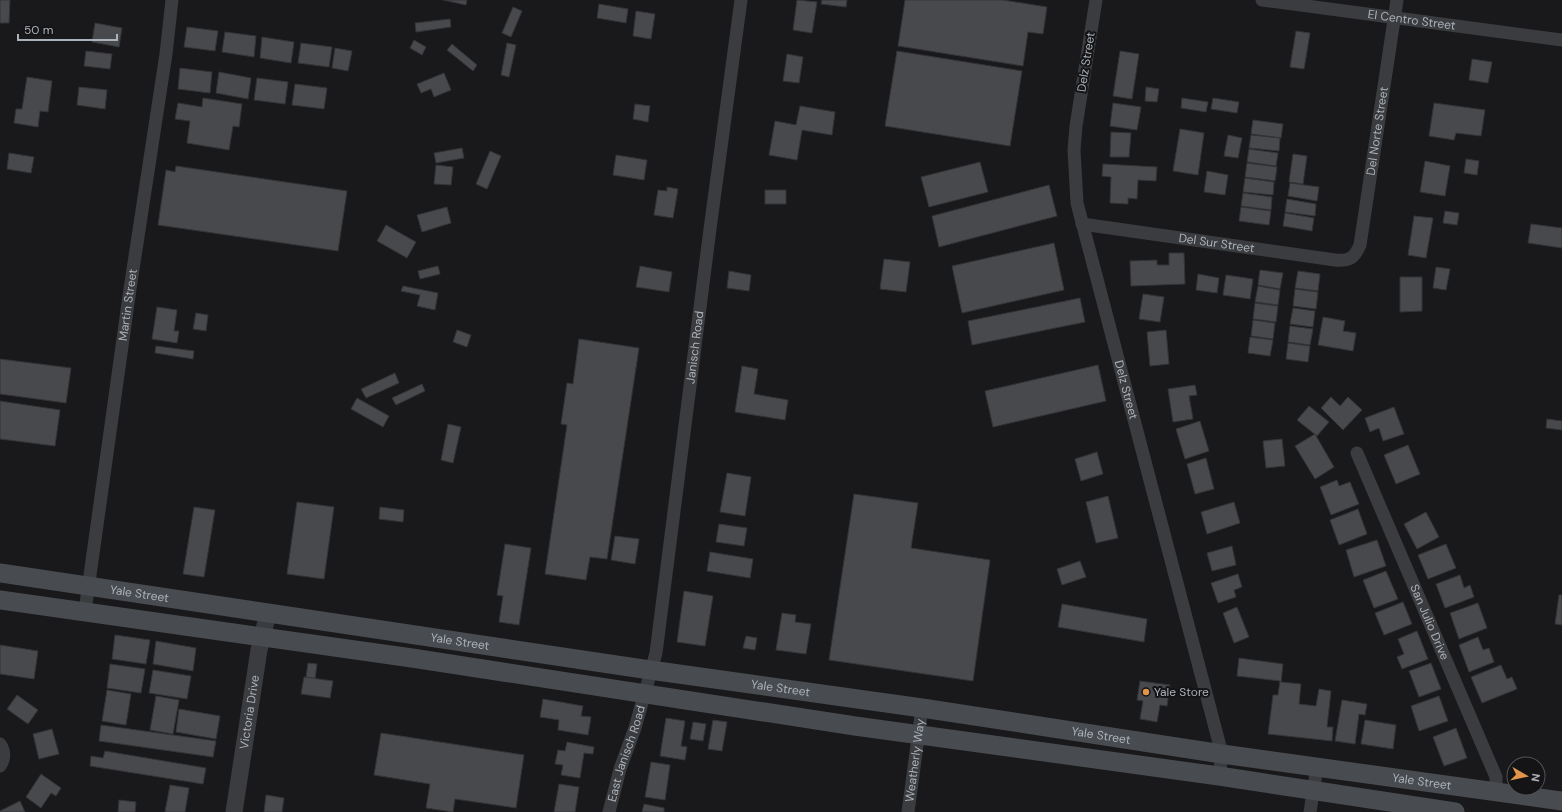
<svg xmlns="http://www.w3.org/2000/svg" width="1562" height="812" font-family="'DM Sans',sans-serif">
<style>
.building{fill:#48494d;stroke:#333436}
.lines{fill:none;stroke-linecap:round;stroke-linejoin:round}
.minor{stroke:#3a3c3f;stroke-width:13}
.tertiary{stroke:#3a3c3f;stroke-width:17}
.secondary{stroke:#484b4f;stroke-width:19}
.poi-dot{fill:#e2944a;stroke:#141416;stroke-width:1.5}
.labels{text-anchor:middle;stroke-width:4;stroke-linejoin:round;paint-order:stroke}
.street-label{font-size:12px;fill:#acb2b9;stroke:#141416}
.poi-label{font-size:12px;fill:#acb2b9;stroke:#141416;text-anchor:start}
</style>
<rect width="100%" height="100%" fill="#19191b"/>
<g class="building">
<path d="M0 0H10L9 23H0Z"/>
<path d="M443 0H467L466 5Z"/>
<path d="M797 0 817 2 812 33 793 30Z"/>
<path d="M822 0H847L846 7 821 4Z"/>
<path d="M905 0H1003L1047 7 1043 34 1028 32 1023 66 898 46Z"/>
<path d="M599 4 628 9 626 23 597 18Z"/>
<path d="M513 7 522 11 511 37 502 33Z"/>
<path d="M636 11 655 14 651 39 633 36Z"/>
<path d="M450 19 451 27 416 32 415 23Z"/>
<path d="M95 23 122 28 119 47 92 42Z"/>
<path d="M187 27 218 31 215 51 184 47Z"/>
<path d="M1296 31 1310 33 1304 69 1290 67Z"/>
<path d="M225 32 256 36 254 57 222 52Z"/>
<path d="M262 37 294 42 291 63 260 58Z"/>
<path d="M414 40 426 47 422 55 410 48Z"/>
<path d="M301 43 332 47 329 67 298 63Z"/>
<path d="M507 43 516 45 509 77 501 75Z"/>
<path d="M452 44 477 65 473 71 447 50Z"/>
<path d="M335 48 352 51 348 71 332 68Z"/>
<path d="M86 51 112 54 110 69 84 66Z"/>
<path d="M897 51 1022 71 1010 146 885 126Z"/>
<path d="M1120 51 1139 54 1132 99 1113 96Z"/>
<path d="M787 54 803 57 799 83 783 81Z"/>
<path d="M1472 59 1492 62 1488 83 1469 80Z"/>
<path d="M180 68 212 72 210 93 178 89Z"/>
<path d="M219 72 251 78 248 99 216 93Z"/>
<path d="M444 73 451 90 434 97 431 89 421 93 417 84Z"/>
<path d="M27 77 52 81 48 112 40 111 38 127 14 123 16 109H22Z"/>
<path d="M257 78 288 82 285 104 254 100Z"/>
<path d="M295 84 327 88 324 109 292 105Z"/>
<path d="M79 87 107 90 105 109 77 105Z"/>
<path d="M1146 87 1159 89 1157 102 1145 101Z"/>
<path d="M203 98 242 104 239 127 233 126 229 150 187 143 190 121 175 119 178 103 202 107Z"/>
<path d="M1182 98 1208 102 1206 112 1181 108Z"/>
<path d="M1213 98 1239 102 1237 113 1211 109Z"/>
<path d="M1113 103 1141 107 1137 130 1110 126Z"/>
<path d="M1434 103 1485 110 1481 136 1456 133 1454 140 1429 136Z"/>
<path d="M635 104 650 106 648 122 633 119Z"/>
<path d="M800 106 835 112 832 135 802 130 797 160 769 155 775 121 796 125Z"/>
<path d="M1253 120 1283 124 1281 138 1251 134Z"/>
<path d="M1180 129 1204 133 1198 175 1173 171Z"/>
<path d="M1111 132 1131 133 1129 157H1110Z"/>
<path d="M1228 135 1242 138 1238 158 1224 156Z"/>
<path d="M1251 135 1280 138 1279 151 1249 148Z"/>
<path d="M462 148 464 158 436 163 434 153Z"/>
<path d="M1249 149 1278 153 1276 166 1247 162Z"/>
<path d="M490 151 501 156 487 189 476 184Z"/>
<path d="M9 153 34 157 31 173 7 169Z"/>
<path d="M1293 154 1307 156 1303 184 1289 182Z"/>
<path d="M616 155 647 160 644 180 613 175Z"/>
<path d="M1466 159 1479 161 1477 175 1464 173Z"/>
<path d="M1425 161 1450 166 1445 196 1420 192Z"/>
<path d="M980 162 988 192 929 207 921 177Z"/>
<path d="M1247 163 1277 167 1275 181 1245 177Z"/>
<path d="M1103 164 1157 167 1156 181 1138 180 1137 199 1128 198V204L1110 203 1111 177 1102 176Z"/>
<path d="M436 165 453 167 451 185 434 184Z"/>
<path d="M176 166 347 191 338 251 158 225 166 170 175 172Z"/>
<path d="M1207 171 1228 175 1225 195 1204 192Z"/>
<path d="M1245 178 1274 182 1273 195 1243 192Z"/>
<path d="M1290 183 1319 187 1317 201 1288 196Z"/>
<path d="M1049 185 1057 216 939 247 932 216Z"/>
<path d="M667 187 678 189 673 218 654 215 658 190 667 191Z"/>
<rect x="765" y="190" width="21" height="14"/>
<path d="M1243 193 1272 197 1271 210 1241 206Z"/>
<path d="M1287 199 1316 204 1315 216 1285 212Z"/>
<path d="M447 207 451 223 422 232 417 215Z"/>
<path d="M1241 207 1271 211 1269 225 1239 221Z"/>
<path d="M1445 211 1459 213 1457 225 1443 223Z"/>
<path d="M1285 213 1314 218 1312 231 1283 226Z"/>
<path d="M1414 216 1433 218 1426 258 1408 255Z"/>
<path d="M1531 224 1562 228V248L1528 243Z"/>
<path d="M386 225 416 242 407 258 377 241Z"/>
<path d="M1054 243 1064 290 962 313 952 266Z"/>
<path d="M1169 253H1184L1185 284 1131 286 1130 261 1157 260V265H1169Z"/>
<path d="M884 259 910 262 906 292 880 289Z"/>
<path d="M438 266 440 274 420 279 418 271Z"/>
<path d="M640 266 672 272 669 292 636 287Z"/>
<path d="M1436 267 1450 269 1446 290 1433 288Z"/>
<path d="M1260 270 1283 273 1280 289 1258 285Z"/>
<path d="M729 271 751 275 749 291 727 288Z"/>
<path d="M1298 271 1320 274 1318 291 1295 288Z"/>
<path d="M1198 274 1219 278 1217 293 1196 290Z"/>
<path d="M1226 275 1253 279 1250 299 1223 295Z"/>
<path d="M1400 277H1422V311L1400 312Z"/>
<path d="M403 286 438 293 435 310 417 306 420 295 401 291Z"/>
<path d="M1258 286 1280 290 1278 305 1255 302Z"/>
<path d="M1295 289 1318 292 1316 309 1293 306Z"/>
<path d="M1143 294 1164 297 1160 322 1139 319Z"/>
<path d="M1080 298 1085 322 972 345 968 321Z"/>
<path d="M1255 303 1278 306 1276 322 1253 319Z"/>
<path d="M157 307 177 310 174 331H179L177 343 152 339Z"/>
<path d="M1293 308 1315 311 1313 327 1290 324Z"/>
<path d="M196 313 208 315 206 331 193 329Z"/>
<path d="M1323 317 1345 321 1343 331 1356 333 1353 351 1318 345Z"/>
<path d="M1253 320 1275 323 1273 339 1251 336Z"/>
<path d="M1290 326 1313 329 1310 345 1288 342Z"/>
<path d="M457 330 471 335 467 347 453 342Z"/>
<path d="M1166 330 1169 364 1150 366 1147 332Z"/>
<path d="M1250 337 1273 340 1270 356 1248 353Z"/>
<path d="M579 339 639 348 607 559 590 557 586 580 545 574 567 425 561 424 567 383 573 384Z"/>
<path d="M1288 343 1310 346 1308 362 1286 359Z"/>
<path d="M156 346 194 351 193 359 155 353Z"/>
<path d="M0 359 71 368 66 403 0 394Z"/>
<path d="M1098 365 1106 401 993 427 985 391Z"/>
<path d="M742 366 758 369 754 394 788 400 785 420 735 412Z"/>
<path d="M395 373 399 383 366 398 361 389Z"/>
<path d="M422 384 425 391 396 405 392 398Z"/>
<path d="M1195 385 1197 395 1189 396 1193 419 1173 422 1168 389Z"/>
<path d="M1331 397 1340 406 1348 397 1362 410 1343 430 1321 408Z"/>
<path d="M357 398 389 416 383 427 351 409Z"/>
<path d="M0 401 60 410 55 446 0 439Z"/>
<path d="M1309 406 1329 422 1317 436 1297 420Z"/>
<path d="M1394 407 1404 434 1383 441 1379 428 1370 432 1365 418Z"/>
<path d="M1547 419 1562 421V430L1546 428Z"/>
<path d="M1200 421 1209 451 1185 459 1176 429Z"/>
<path d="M448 424 461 427 453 463 441 460Z"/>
<path d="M1315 434 1334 467 1315 479 1295 446Z"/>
<path d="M1282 439 1285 466 1266 468 1263 441Z"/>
<path d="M1408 445 1420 474 1396 484 1384 455Z"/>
<path d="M1097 452 1103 474 1081 481 1075 459Z"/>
<path d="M1206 458 1214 489 1195 494 1187 464Z"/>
<path d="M727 473 751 477 745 516 720 512Z"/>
<path d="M1337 480 1339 486 1350 482 1359 504 1331 515 1320 487Z"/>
<path d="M854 494 918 503 911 548 990 560 973 681 829 660Z"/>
<path d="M1108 496 1118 538 1096 543 1086 502Z"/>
<path d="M297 502 334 507 324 579 287 574Z"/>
<path d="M1234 502 1240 523 1207 534 1201 512Z"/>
<path d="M194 507 215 510 204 577 183 574Z"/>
<path d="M380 507 404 510 403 522 379 519Z"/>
<path d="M1358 509 1367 534 1339 545 1330 520Z"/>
<path d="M1426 512 1439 537 1417 549 1404 524Z"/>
<path d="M719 524 747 528 744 546 716 542Z"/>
<path d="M615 536 639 539 635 564 611 560Z"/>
<path d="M1377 540 1386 566 1354 577 1346 550Z"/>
<path d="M505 544 531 548 519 625 499 622 503 596 497 595Z"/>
<path d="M1446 544 1456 568 1428 579 1418 555Z"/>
<path d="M1232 546 1236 565 1212 571 1207 553Z"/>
<path d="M710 552 753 559 750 578 707 571Z"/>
<path d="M1080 561 1086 577 1062 585 1057 569Z"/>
<path d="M1386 571 1398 599 1374 608 1363 580Z"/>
<path d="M1238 574 1242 587 1234 590 1236 597 1218 603 1211 583Z"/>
<path d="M1460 575 1464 588 1470 585 1474 597 1445 608 1436 584Z"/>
<path d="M684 591 713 596 705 646 677 642Z"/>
<path d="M1559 595H1562V625L1555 624Z"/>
<path d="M1403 602 1412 624 1384 635 1375 613Z"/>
<path d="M1478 603 1487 628 1459 639 1450 613Z"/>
<path d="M1062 604 1147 619 1144 642 1058 627Z"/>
<path d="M1237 607 1249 637 1234 643 1223 613Z"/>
<path d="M782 613 796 615 795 622 811 624 806 654 776 650Z"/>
<path d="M1417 631 1428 659 1402 669 1397 657 1404 654 1398 639Z"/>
<path d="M115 635 150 640 146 664 112 659Z"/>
<path d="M746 636 757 638 755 650 743 648Z"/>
<path d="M1478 637 1483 650 1489 648 1494 662 1469 672 1459 645Z"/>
<path d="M156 641 196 648 193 671 153 664Z"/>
<path d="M0 645 38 651 34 679 0 674Z"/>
<path d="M1239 658 1283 664 1281 682 1301 684 1299 704 1316 706 1319 689 1331 691 1327 727H1333L1332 741 1268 734 1273 695H1278L1280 681 1237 676Z"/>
<path d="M308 663 317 664 315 679 306 677Z"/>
<path d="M1431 663 1441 689 1419 697 1409 671Z"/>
<path d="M110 664 145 669 141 693 107 688Z"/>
<path d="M1501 665 1507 679 1512 677 1517 689 1482 703 1471 677Z"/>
<path d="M153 670 191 676 187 699 149 693Z"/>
<path d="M304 677 333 681 330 698 301 694Z"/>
<path d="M1140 681 1170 685 1167 706 1160 705 1157 722 1140 719 1143 701 1137 700Z"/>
<path d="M107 690 131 694 126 725 102 721Z"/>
<path d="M17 695 38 710 28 724 7 709Z"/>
<path d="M156 696 179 700 173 734 150 730Z"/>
<path d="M1439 696 1448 721 1419 731 1411 706Z"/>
<path d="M543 699 583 706 581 716 591 717 588 735 558 730 559 720 540 717Z"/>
<path d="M1342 700 1367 704 1365 715 1359 714 1355 744 1335 741Z"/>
<path d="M179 709 220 716 216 739 176 732Z"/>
<path d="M666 718 685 721 681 746 687 747 685 760 660 756Z"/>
<path d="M713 720 727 722 722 751 708 749Z"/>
<path d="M1365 720 1396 725 1393 749 1361 744Z"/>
<path d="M693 722 706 724 703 741 690 739Z"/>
<path d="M101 725 216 741 213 757 99 741Z"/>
<path d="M1456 728 1467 758 1444 766 1433 737Z"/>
<path d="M52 729 59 754 39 759 33 734Z"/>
<path d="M381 733 524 755 516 808 455 799 453 812 426 808 430 784 374 775Z"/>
<path d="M567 742 594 747 593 754 584 753 580 778 561 775 563 765 555 764 558 750 565 751Z"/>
<path d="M105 751 206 768 203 784 90 766 91 756 103 758Z"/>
<path d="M651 762 670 765 665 800 645 797Z"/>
<path d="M41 774 61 788 56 796 51 793 41 808 26 797Z"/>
<path d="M559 784 579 787 575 812H554Z"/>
<path d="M170 785 189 788 185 812H165Z"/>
<path d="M266 795 284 798 282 812H264Z"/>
<path d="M119 800 136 802 135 812H118Z"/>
<path d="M20 801 25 812H0V811Z"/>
<path d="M644 804 664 808V812H642Z"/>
</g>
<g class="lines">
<g class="minor">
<path id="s1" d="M1096 0 1076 126 1074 150 1077 203 1222 754 1219 776"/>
<path id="s2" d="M1262 0 1562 40"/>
<path id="s3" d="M1082 224 1335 260C1349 261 1354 259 1360 245L1397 0"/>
<path id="s4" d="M1357 453 1496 777V792"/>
<path id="s5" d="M85 611 130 289 166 54 172 0"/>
<path d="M0 744C5 751 5 759 0 766"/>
<path id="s6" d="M609 812 620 769 635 728 656 653 710 229 741 0"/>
<path id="s7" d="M908 812 922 708"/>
<path d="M1310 812 1317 767"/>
</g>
<path class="tertiary" id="s8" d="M234 812 259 650 268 613"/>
<g class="secondary">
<path id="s9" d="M0 573 650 670 922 708 1222 754 1562 801"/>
<path d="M0 600 412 658 855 726 1219 776 1455 812"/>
</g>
</g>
<circle class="poi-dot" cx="1146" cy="692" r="4"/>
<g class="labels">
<g class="street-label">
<text dy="4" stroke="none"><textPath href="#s2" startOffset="151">El Centro Street</textPath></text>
<text transform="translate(1086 62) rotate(-81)" y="4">Delz Street</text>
<text dy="4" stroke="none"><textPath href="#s3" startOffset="403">Del Norte Street</textPath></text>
<text dy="4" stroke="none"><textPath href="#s3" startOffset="136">Del Sur Street</textPath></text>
<text dy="4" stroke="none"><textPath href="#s5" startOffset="309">Martin Street</textPath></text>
<text dy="4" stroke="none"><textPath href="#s6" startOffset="474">Janisch Road</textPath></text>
<text dy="4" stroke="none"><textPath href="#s1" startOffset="398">Delz Street</textPath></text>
<text dy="4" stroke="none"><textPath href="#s9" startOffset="141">Yale Street</textPath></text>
<text dy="4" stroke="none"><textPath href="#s4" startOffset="184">San Julio Drive</textPath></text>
<text dy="4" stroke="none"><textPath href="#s9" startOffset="465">Yale Street</textPath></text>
<text dy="4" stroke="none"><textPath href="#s9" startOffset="789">Yale Street</textPath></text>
<text dy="4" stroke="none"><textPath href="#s8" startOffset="101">Victoria Drive</textPath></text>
<text dy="4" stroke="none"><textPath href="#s9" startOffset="1113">Yale Street</textPath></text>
<text dy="4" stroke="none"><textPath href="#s6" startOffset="61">East Janisch Road</textPath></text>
<text dy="4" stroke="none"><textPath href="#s7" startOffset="52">Weatherly Way</textPath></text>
<text dy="4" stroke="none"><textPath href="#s9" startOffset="1437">Yale Street</textPath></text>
</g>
<g class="poi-label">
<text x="1154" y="696">Yale Store</text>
</g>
</g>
<g transform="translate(1526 776) rotate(99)"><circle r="19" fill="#141416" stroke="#515357"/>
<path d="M0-3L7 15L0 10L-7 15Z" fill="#e2944a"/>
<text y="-6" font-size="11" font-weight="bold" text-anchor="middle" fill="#acb2b9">N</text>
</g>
<path d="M18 34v6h99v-6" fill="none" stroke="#acb2b9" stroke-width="2"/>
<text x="24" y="34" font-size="12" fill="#acb2b9" stroke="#141416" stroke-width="3" paint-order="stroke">50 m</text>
</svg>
